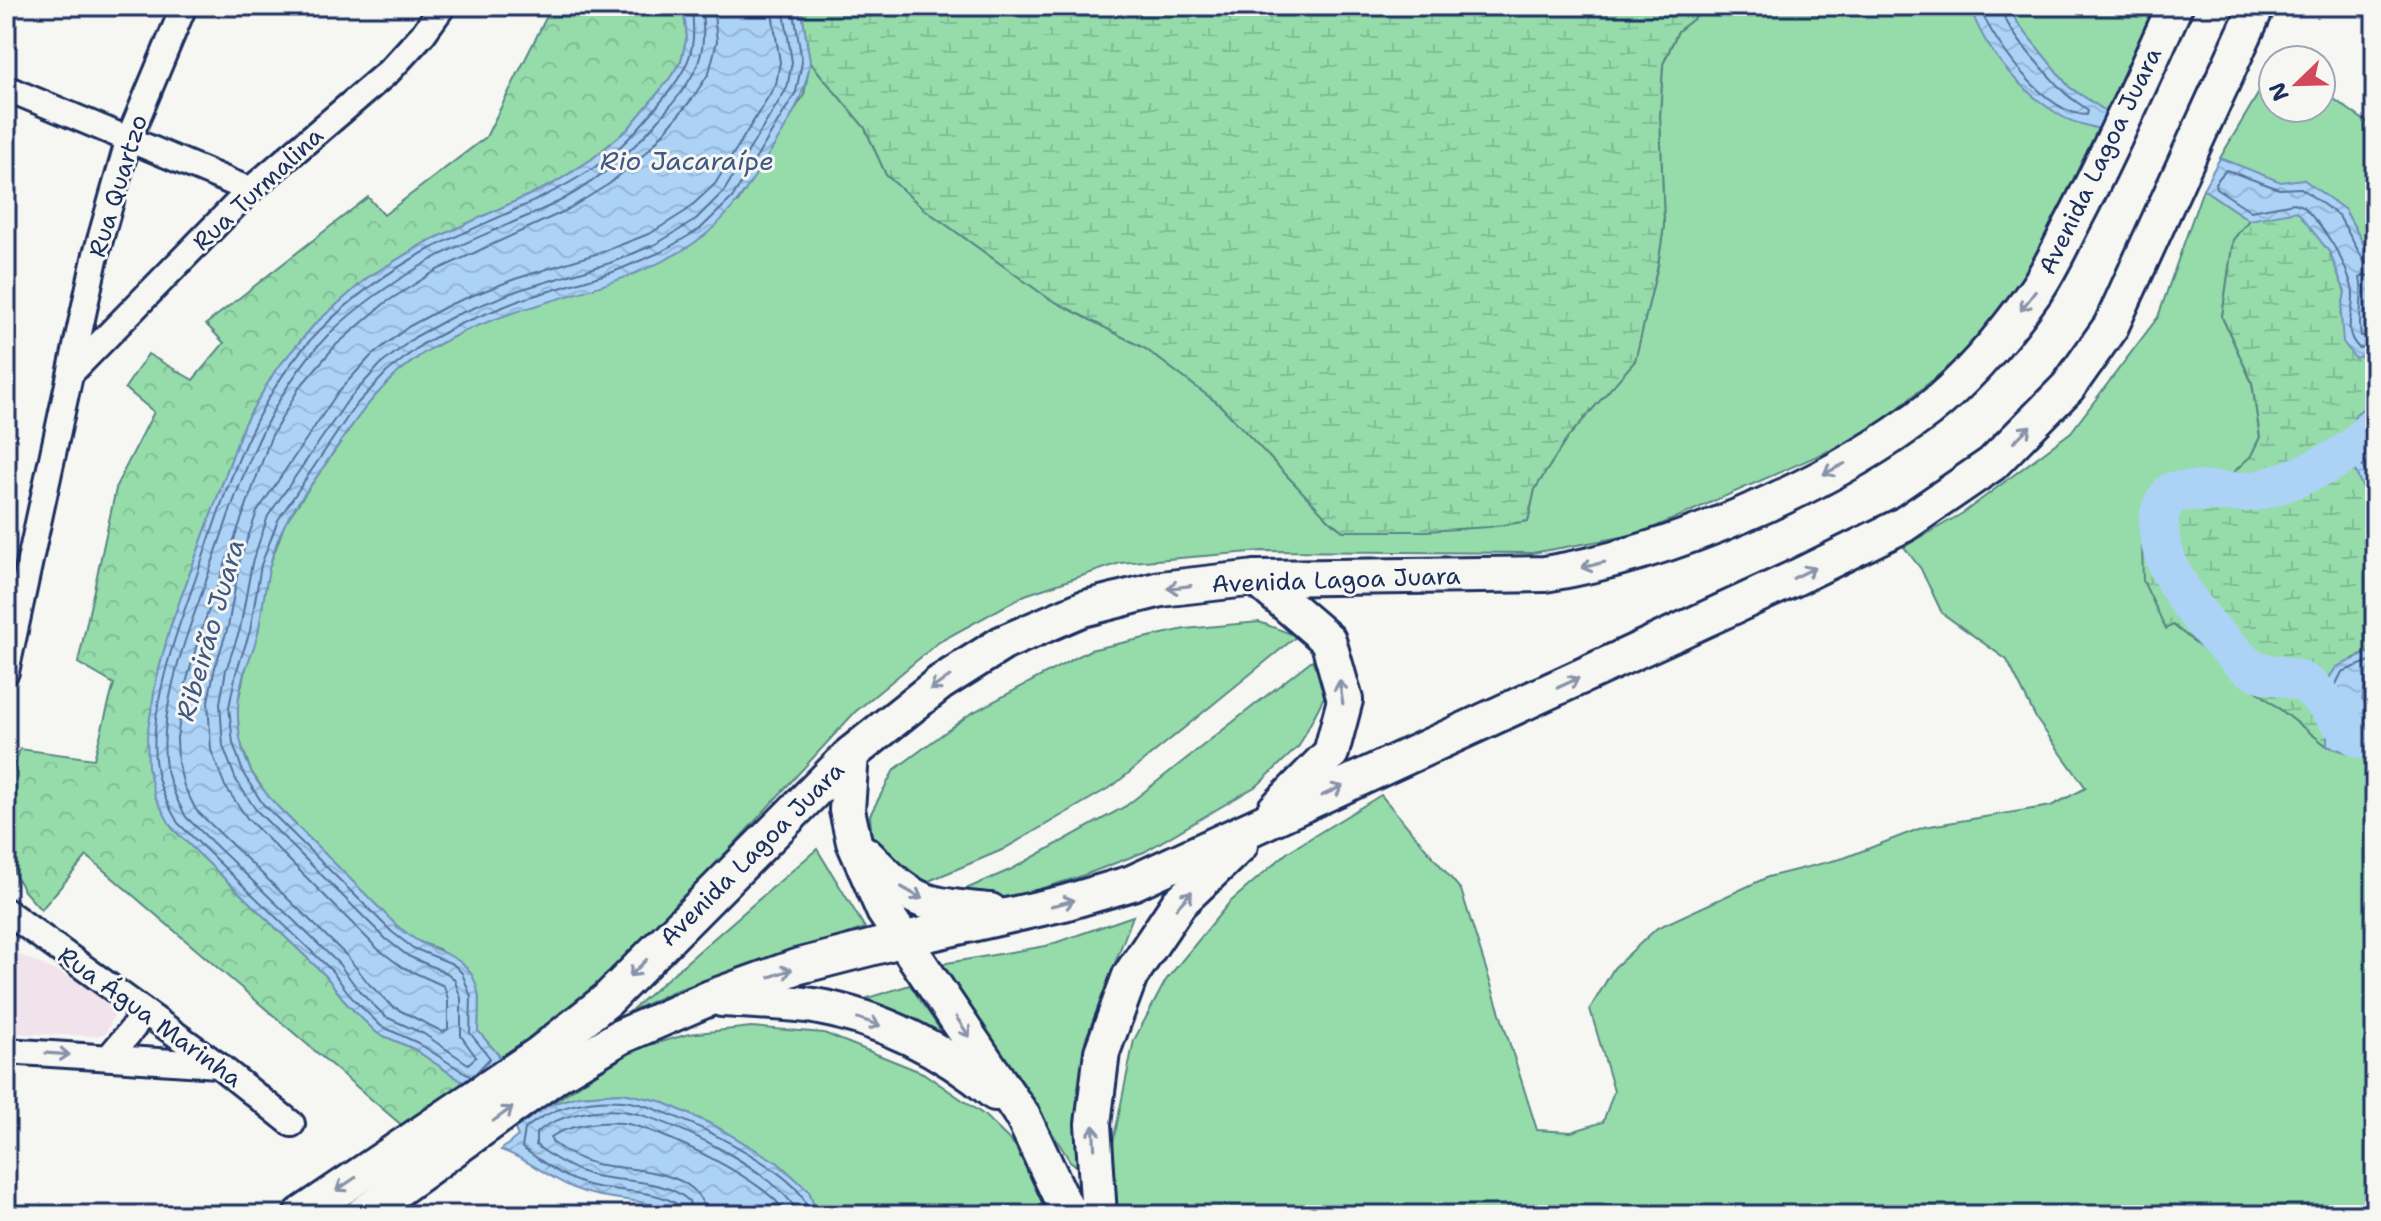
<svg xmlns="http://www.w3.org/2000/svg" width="2381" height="1221" font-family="'Shantell Sans',sans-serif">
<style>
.built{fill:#f1e3eb}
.grass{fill:#95dcaa;stroke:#588684;stroke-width:2}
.forest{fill:url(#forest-crowns);stroke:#588684;stroke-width:2}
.wetland{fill:url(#wetland-marsh);stroke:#588684;stroke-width:2}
.water{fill:url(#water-waves);stroke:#7291b9;stroke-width:2}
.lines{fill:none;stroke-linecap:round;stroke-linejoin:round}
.shore{stroke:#55719b;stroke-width:2}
.river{stroke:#acd3f6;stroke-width:40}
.minor-casing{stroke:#1b2f5e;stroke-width:30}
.secondary-casing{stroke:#1b2f5e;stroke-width:40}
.minor{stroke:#f6f6f2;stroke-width:24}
.secondary{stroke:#f6f6f2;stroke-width:34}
.oneway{stroke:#8892a8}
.labels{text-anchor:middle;stroke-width:6;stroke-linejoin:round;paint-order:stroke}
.street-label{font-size:24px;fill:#1b2f5e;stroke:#f6f6f2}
.water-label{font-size:26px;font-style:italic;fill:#3f5884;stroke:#f6f6f2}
</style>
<defs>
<pattern id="forest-crowns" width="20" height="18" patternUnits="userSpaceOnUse" patternTransform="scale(2)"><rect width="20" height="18" fill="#95dcaa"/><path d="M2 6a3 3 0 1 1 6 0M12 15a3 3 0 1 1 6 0" fill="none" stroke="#80bd95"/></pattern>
<pattern id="wetland-marsh" width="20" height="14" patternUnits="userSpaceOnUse" patternTransform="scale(2)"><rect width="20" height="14" fill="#95dcaa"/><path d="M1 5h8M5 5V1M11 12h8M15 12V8" fill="none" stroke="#80bd95"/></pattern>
<pattern id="water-waves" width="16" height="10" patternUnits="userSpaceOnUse" patternTransform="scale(2)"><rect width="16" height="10" fill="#acd3f6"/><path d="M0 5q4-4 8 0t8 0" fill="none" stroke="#93b5d5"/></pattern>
</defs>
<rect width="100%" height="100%" fill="#f6f6f2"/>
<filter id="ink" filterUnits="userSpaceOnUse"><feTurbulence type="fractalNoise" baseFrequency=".0125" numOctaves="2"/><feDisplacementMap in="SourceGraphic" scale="16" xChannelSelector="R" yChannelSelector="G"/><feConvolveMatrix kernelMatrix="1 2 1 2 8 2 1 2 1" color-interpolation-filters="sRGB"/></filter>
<g filter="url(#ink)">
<path class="built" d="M6 949 101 991 110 1002 114 1015 106 1033 95 1036 6 1033Z"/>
<g class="grass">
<path d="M1717 6H1970L1973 13 2065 118 2099 129 2042 256 1964 354 1867 434 1639 534 1532 553 1263 551 1120 563 1025 595 939 642 855 712 604 986 502 1059 478 1031 479 997 439 949 417 941 397 926 269 798 251 771 240 741 237 707 244 674 258 632 269 567 285 523 362 411 392 377 426 351 464 331 526 307 616 280 738 202 804 95 810 62 865 128 886 175 923 208 1048 298 1146 349 1220 405 1332 523 1343 531C1406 531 1467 531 1528 521L1535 489 1568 437 1635 360 1658 265 1664 226 1660 116 1663 64 1678 31 1701 13Z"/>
<path d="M2007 6H2156L2107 112 2069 87 2019 25Z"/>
<path d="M2273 69V108H2321V90L2375 128V265L2345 210 2220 158Z"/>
<path d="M2203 189 2249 220 2233 240 2222 317 2252 383 2260 437 2251 456 2224 482 2211 481 2167 629 2172 624 2327 746 2349 753 2375 748V1215H1118L1112 1148 1134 1040 1166 980 1229 903 1288 852 1381 795 1461 890 1537 1130 1571 1132 1603 1122 1614 1091 1590 1009 1614 968 1657 928 1768 877 1844 858 1924 827 2051 806 2086 788 2037 720 2007 660 1942 613 1921 569 1904 547 1963 513 2071 432 2158 317Z"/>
<path d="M1259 622 1297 636 1114 785 1002 850 905 891 873 856 870 815 894 770 970 714 1090 650 1185 629Z"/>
<path d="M1312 660 1327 691 1299 746 1258 785 1144 852 1079 877 1020 895 975 901 936 902 1012 869 1126 806Z"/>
<path d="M2375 677V713L2362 700 2365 684Z"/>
<path d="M817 849 865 928 674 991 629 1012Z"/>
<path d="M1133 916 1085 1041 1078 1167 1070 1161 1019 1080 942 977 940 967 947 963 1046 946Z"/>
<path d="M910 985 945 1037 907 1016 864 999Z"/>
<path d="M751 1027 824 1033 923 1073 984 1115 1028 1158 1056 1215H817L809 1191 778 1163 715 1126 660 1101 622 1093 579 1096 551 1104 632 1050 689 1034Z"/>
</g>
<path class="forest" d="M552 6H683L687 37 681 61 668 81 628 129 592 159 553 184 423 244 367 278 315 324 275 371 244 424 170 628 156 681 172 828 326 976 347 1004 377 1033 414 1049 472 1088 405 1128 87 856 41 910 24 891 8 862 6 852V790L20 749 94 759 114 684 78 663 117 484 154 412 125 388 148 354 193 380 224 343 206 324 368 197 384 215 486 137Z"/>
<g class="wetland">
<path d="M801 6H1717L1701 13 1678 31 1663 64 1660 116 1664 226 1658 265 1635 361 1568 437 1535 489 1528 521 1489 527 1426 531H1343L1328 519 1220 405 1146 349 1048 298 923 208 886 175 865 128 810 62Z"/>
<path d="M2297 210 2330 253 2345 292 2341 316 2355 357 2375 352V400L2356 414 2345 448 2375 514V650L2354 658 2327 682V746L2173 625 2166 629 2143 581 2142 544 2171 495 2211 481H2224L2251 456 2260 437 2252 382 2222 317 2233 240 2249 220Z"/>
</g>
<g class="water">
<path d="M683 6H801L810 62C805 99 785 129 765 160 748 187 731 214 705 235 628 295 512 298 427 351 380 380 350 427 320 472 309 488 295 505 286 522 267 556 265 596 258 633 255 647 249 659 244 673 234 705 236 743 252 773 267 799 290 819 312 841 340 869 369 897 397 926 404 931 411 937 418 941 445 955 472 958 478 992 480 1004 478 1018 478 1031L502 1059 472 1088 414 1049 377 1033 347 1004 326 976 172 828 155 797 148 767 147 736 156 681 170 628 244 424 275 371 315 324 367 278 423 244 553 184 592 159 628 129 668 81 681 61 687 37Z"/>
<path d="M1970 6H2007L2019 25 2069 87 2107 112 2099 129C2087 125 2073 123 2063 117 2023 94 1984 51 1970 6Z"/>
<path d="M2220 158 2281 182 2303 179 2345 210 2375 265V352L2355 358 2343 342 2341 316 2345 292 2330 253 2297 211 2249 220 2203 189Z"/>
<path d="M2375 400V514L2345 449 2356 414Z"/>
<path d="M2375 650V677L2365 684 2362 700 2375 713V748L2349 753 2327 746V682L2336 667Z"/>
<path d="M622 1093 660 1101 715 1126 778 1163 809 1191 817 1215H680C650 1198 616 1202 584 1192 553 1182 531 1160 501 1150L518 1136 514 1127 541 1107 579 1096Z"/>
</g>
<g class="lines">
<g class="shore">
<path d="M701 6C709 53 697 75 667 110 637 147 604 177 562 200 519 222 472 237 429 261 393 282 357 306 327 336 257 409 232 509 199 601 182 646 158 719 166 767 170 785 177 801 186 817L339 964 360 992 386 1017 424 1034 468 1064 476 1057 461 1036V998L454 979 447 973 408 956 386 939 256 810 236 780 223 746 220 703 226 670 240 629 252 563 268 516 348 400 380 365 415 337 456 315 519 290 610 263 656 244 694 221 724 191 787 88 792 62 783 6"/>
<path d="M713 6 717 41 709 73 692 99 648 151 609 184 567 210 437 270 385 303 336 345 299 388 271 437 199 637 185 687 177 738 178 763 184 786 196 810 347 956 369 984 393 1007 443 1032 448 1029V999L444 986 402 967 378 949 247 818 225 786 211 750 208 701 215 667 228 627 240 560 257 512 338 392 371 356 408 327 451 304 515 279 605 251 651 233 686 211 715 184 776 84 780 62 771 6"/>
<path d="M1979 6C1993 42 2045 114 2087 115L2088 110C2079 103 2069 98 2062 90 2046 73 2003 28 2001 6"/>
<path d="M2375 267 2365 263 2339 216 2301 188 2279 189 2226 170 2215 183 2216 188 2251 211 2294 203 2303 206C2325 230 2343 255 2352 287 2358 309 2339 329 2359 348L2375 345"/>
<path d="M2375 277 2364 275 2360 278C2365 297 2357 316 2361 336L2375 335"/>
<path d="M2375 410 2363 420 2354 448 2375 493"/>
<path d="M2375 659 2342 672 2336 684V739L2350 745 2375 741"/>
<path d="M474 1075 490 1058 470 1033 471 997 462 973 453 964 413 948 392 932 263 804 244 775 233 743 229 707 236 673 250 631 261 565 278 520 355 406 387 372 421 345 460 324 523 299 613 272 661 252 700 229 732 198 796 92 802 62 793 6"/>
<path d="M471 1077 418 1043 381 1026 353 999 332 971 178 823C168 805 159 788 156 767 148 720 171 647 187 603 222 507 247 402 321 329 352 298 389 271 428 250 483 222 543 202 595 167 620 150 640 127 659 104 687 71 699 50 691 6"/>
<path d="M682 1215 681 1207C656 1188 618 1193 588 1185 562 1178 544 1162 522 1148L525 1129C550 1107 589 1098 623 1101 662 1104 784 1164 803 1198 806 1203 807 1210 809 1215"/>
<path d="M692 1215 689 1201C665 1178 621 1183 591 1175 570 1169 553 1158 536 1145V1133C557 1115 595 1108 623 1111 666 1116 784 1174 798 1215"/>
<path d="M705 1215C703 1168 630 1171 596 1164 580 1160 565 1152 552 1142L551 1137C568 1125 602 1121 622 1123 656 1127 775 1184 786 1215"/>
</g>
<path class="river" d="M2375 426C2368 433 2361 442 2353 448 2333 464 2270 491 2245 492 2220 493 2197 489 2172 492 2165 501 2160 508 2159 519 2156 566 2198 620 2231 650 2236 656 2242 663 2249 667 2266 677 2291 674 2307 685 2333 702 2342 740 2375 741"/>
<g class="minor-casing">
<g id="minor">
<path d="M6 88 250 190"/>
<path d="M73 371 250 190 389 71 423 34 443 6"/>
<path d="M6 672 96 254 129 138 184 6"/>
<path d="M6 911 218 1065 292 1124"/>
<path d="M6 1051 218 1065"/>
<path d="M109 1057 134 1027 142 1010"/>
</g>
</g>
<g class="secondary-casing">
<g id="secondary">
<path d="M1256 578 1328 640 1345 700 1331 753 1275 810"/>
<path d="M851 754 847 810 854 842 884 911 1023 1117 1069 1215"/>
<path d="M865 854C885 873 905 897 932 903 951 908 971 909 990 911"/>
<path d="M722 999C753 1001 784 1002 814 1006 880 1017 944 1050 995 1093"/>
<path d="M301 1215 539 1054 607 1000 851 754 940 683 1003 643 1082 609 1161 589 1256 578 1545 574C1668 554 1827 488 1927 411 1970 377 2005 334 2036 290 2051 268 2062 243 2074 220 2111 150 2142 78 2175 6"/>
<path d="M362 1215 558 1074 620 1037 710 998 796 967 905 939 1064 903 1132 883 1793 579 1903 525 1992 464 2068 387 2111 326 2257 6"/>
<path d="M1099 1215 1093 1124 1102 1052 1130 976 1179 903 1240 845"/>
</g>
</g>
<use href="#minor" class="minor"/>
<use href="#secondary" class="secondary"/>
</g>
<defs><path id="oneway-shaft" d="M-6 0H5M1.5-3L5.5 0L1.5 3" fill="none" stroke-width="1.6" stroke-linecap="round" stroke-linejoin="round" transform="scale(2)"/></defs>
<g class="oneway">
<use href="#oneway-shaft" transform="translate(2028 301) rotate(127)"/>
<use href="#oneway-shaft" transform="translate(2022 434) rotate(-45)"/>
<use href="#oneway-shaft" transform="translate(1834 469) rotate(153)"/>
<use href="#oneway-shaft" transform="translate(1593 565) rotate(166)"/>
<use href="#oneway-shaft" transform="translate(1804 573) rotate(-26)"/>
<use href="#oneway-shaft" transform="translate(1179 587) rotate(173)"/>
<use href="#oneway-shaft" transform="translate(940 683) rotate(145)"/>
<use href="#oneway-shaft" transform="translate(1568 683) rotate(-25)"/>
<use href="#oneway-shaft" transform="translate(1341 692) rotate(-99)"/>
<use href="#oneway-shaft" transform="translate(1332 791) rotate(-25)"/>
<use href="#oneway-shaft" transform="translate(912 893) rotate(30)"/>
<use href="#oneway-shaft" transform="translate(1184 900) rotate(-48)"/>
<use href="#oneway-shaft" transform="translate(1063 903) rotate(-14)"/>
<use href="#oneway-shaft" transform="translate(638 968) rotate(135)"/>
<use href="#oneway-shaft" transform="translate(781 973) rotate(-19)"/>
<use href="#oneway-shaft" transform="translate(869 1022) rotate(19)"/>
<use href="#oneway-shaft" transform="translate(963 1027) rotate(56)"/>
<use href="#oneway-shaft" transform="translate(58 1054) rotate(4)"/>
<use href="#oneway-shaft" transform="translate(503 1114) rotate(-36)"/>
<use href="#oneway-shaft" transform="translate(1094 1137) rotate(-93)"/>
<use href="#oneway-shaft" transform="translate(346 1184) rotate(146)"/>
</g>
</g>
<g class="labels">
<g class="street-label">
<text transform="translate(2100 161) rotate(-64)" y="8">Avenida Lagoa Juara</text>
<text transform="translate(118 186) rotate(-73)" y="8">Rua Quartzo</text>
<text transform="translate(258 189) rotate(-43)" y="8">Rua Turmalina</text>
<text transform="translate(1336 580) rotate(-2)" y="8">Avenida Lagoa Juara</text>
<text transform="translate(752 854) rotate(-45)" y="8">Avenida Lagoa Juara</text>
<text transform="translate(150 1017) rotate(36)" y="8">Rua Água Marinha</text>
</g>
<g class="water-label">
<text x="687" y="170">Rio Jacaraípe</text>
<text transform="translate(210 630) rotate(-74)" y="9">Ribeirão Juara</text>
</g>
</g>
<rect width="2381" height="1221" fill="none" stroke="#f6f6f2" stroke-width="32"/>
<rect x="16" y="16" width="2349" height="1189" fill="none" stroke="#1b2f5e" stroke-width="3" filter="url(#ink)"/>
<g transform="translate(2297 84) rotate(247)"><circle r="38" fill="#f6f6f2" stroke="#9ea6b7" stroke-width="2"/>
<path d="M0-6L14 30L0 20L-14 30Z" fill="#d1495b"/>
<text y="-12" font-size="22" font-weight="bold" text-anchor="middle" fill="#1b2f5e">N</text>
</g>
</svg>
